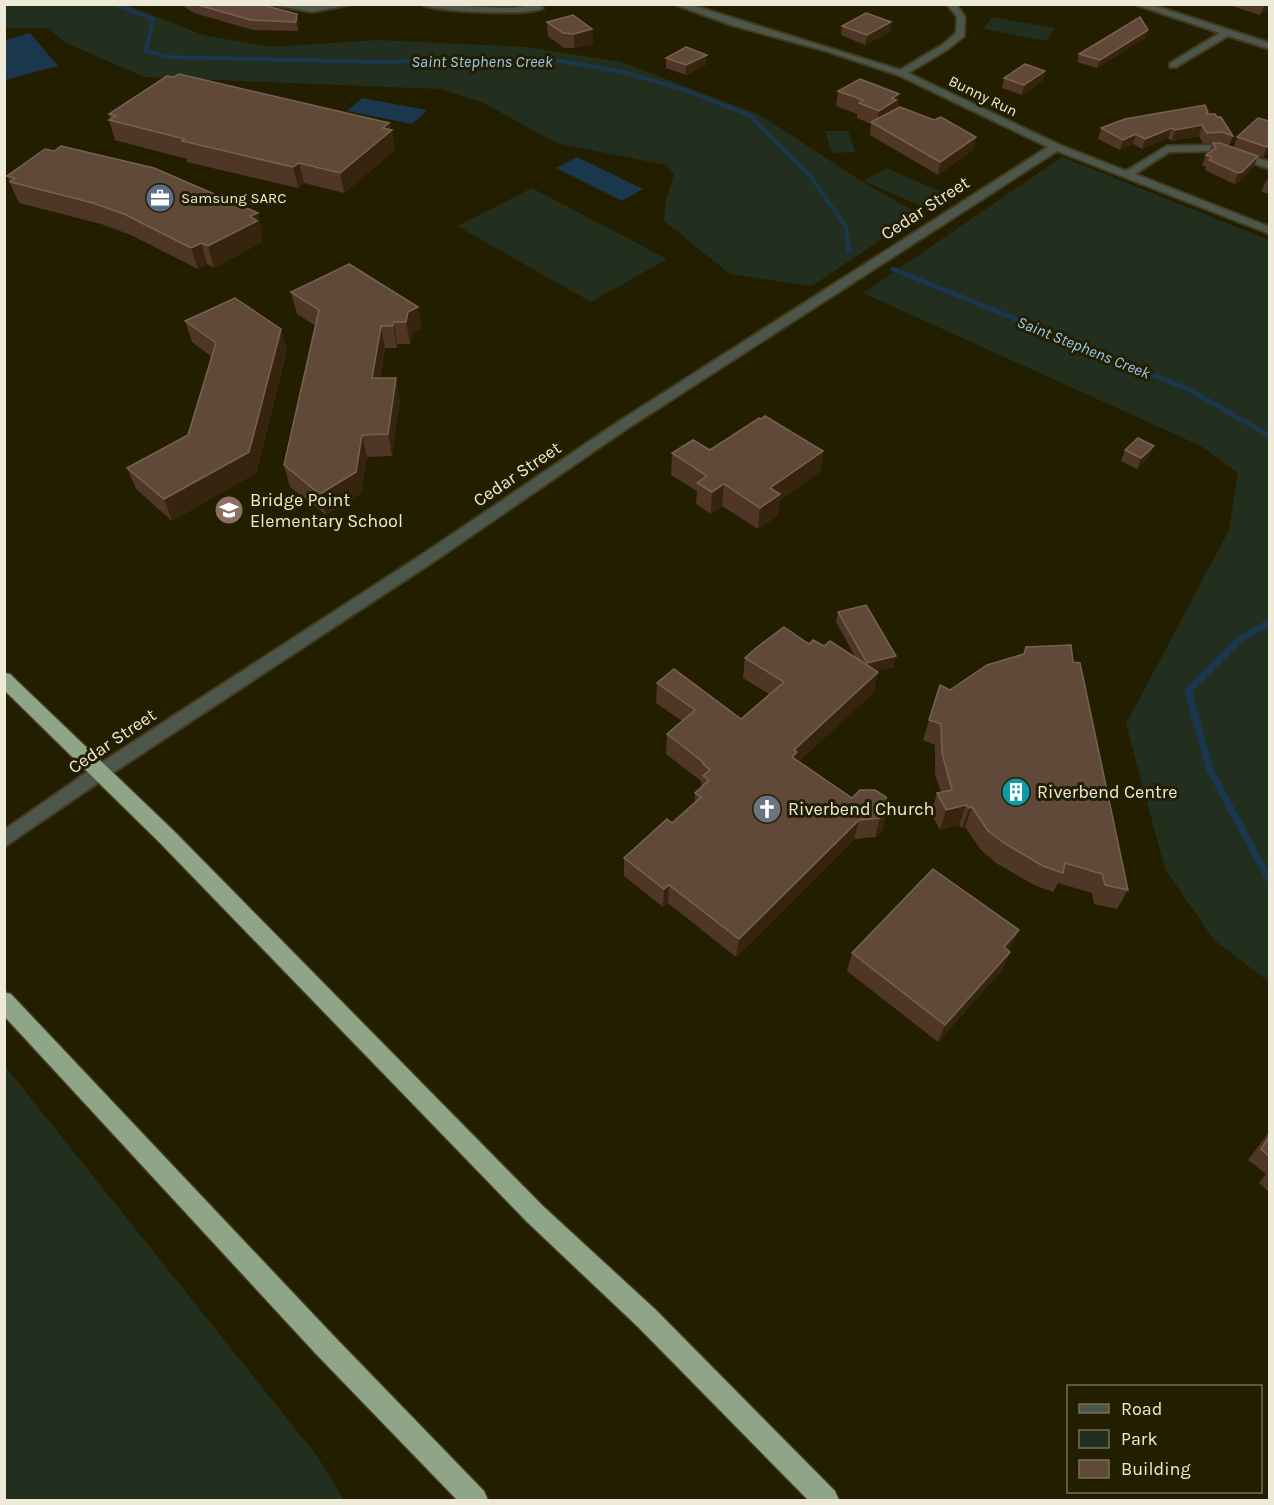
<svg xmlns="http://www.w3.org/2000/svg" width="1274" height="1505" font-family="Karla,sans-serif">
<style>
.green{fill:#222f1f}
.water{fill:#1b374e}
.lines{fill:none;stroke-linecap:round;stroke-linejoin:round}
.stream-far2{stroke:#1b374e;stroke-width:4}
.stream-far1{stroke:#1b374e;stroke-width:5}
.stream{stroke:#1b374e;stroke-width:7}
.street-casing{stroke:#403b1e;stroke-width:4}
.highway-casing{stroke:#403b1e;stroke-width:3}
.street{fill:#4d564b;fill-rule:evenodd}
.highway{fill:#8ea588;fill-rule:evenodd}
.wall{fill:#503626}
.shaded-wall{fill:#37240f}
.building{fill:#614939;stroke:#776252;stroke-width:1.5}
.labels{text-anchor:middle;stroke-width:6;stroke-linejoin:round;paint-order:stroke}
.far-street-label{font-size:15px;fill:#edead7;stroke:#241e00}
.far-poi-label{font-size:15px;fill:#edead7;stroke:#241e00;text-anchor:start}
.far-water-label{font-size:16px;font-style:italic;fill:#96caf7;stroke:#241e00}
.street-label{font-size:18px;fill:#edead7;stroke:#241e00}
.poi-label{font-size:18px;fill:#edead7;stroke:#241e00;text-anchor:start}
</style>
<rect width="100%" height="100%" fill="#241e00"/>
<g class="green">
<path d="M4 5H127L203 35 270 47 378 40 527 47 621 62 760 115 861 181 919 214 812 286 730 274 664 221 666 200 674 175 666 165 556 143 484 103 440 89 144 77 64 42 48 28H5Z"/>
<path d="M992 17 1054 28 1047 41 983 29Z"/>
<path d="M825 131H848L855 152 832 153Z"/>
<path d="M1062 157 1269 240V982L1214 940 1165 869 1126 724 1229 530 1238 473 1201 446 863 293Z"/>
<path d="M886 168 942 192 921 206 864 181Z"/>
<path d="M532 188 667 259 591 302 457 226Z"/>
<path d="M5 1066 317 1456 344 1500H5Z"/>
</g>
<g class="water">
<path d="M30 33 58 66 5 80V40Z"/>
<path d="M362 98 427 110 412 124 347 111Z"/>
<path d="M577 157 643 189 622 201 556 168Z"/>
</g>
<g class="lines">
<path class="stream-far2" d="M113 4 153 19 146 51 169 57 381 62 544 58 623 72 682 89 749 115 811 177 846 227 848 247"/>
<g class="stream-far1">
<path d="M848 245 849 251"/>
<path d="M893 269 1190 390 1270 436"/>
</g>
<path class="stream" d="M1270 622 1240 639 1188 691 1210 770 1270 881"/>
<g class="street-casing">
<g id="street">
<path d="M269 4 312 6 353 4 312 12Z"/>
<path d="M421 4C451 4 481 8 511 8 521 8 535 2 543 8 531 16 434 12 421 4Z"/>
<path d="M674 4H688L900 70 942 45 956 33 957 17 947 4H956L965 17 964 36 948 49 908 73 1060 145 1126 171 1167 146 1218 145 1270 162V169L1217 151 1169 152 1135 174 1270 227V234L1057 151 625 430 439 558 105 778 4 847V830L93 768 429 550 615 424 1048 147 898 75 826 51 731 25Z"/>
<path d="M1134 4H1149L1270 43V49L1228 36 1176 67H1170V63L1220 33Z"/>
</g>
</g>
<g class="highway-casing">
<g id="highway">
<path d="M4 673 10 674 173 830 543 1206 656 1310 835 1491 839 1500H808L638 1327 527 1222 159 842 4 690Z"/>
<path d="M4 992 11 994 333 1335 484 1491 488 1500H457L315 1353 4 1016Z"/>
</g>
</g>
<use href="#street" class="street"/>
<use href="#highway" class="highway"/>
</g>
<g class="wall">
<path d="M180 4H259L299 23 298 31 253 30 194 13Z"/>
<path d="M1226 4H1269L1260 15Z"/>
<path d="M547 22 592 29 593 44 574 48H564L548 36Z"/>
<path d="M891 22 890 32 865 45 841 35 842 26Z"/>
<path d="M1148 30 1145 38 1097 68 1077 62 1079 54Z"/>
<path d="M666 58 706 65 686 75 666 68Z"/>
<path d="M1045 71 1042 81 1022 95 1002 88 1004 78Z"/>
<path d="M838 91 899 94 897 109 976 137 973 150 938 175 870 135 871 124 857 118V114L836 106Z"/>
<path d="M1208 112 1207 114 1217 117 1233 136 1229 146 1234 147 1237 137 1258 118 1269 150 1263 157 1258 156 1254 166 1238 183 1234 184 1205 170 1206 167 1202 165 1206 155 1209 152 1213 143H1218H1203L1199 136 1172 141 1168 138 1142 149 1133 144 1120 150 1098 139 1101 128Z"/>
<path d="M109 114 389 123 395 150 344 193 304 183 298 188 187 162V159L115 140 109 120 110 119Z"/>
<path d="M7 176 263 234 261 235 262 242 214 268 207 264 198 269 131 235 101 224 19 203Z"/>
<path d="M1269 178V194L1261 192 1266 181Z"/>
<path d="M349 264 422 328 412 333 410 344H397V348H385L380 378 400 399 392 456 367 457 361 493 326 515 290 487 284 465 316 326 297 314 291 292Z"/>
<path d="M185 321 287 350 256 473 172 521 136 489 127 468 188 435 212 357 192 342Z"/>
<path d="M761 419 823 451 820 472 779 501 778 515 758 529 722 506 711 514 696 504 697 491 671 475 672 453 710 450Z"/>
<path d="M1125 450 1149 457 1137 469 1121 461Z"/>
<path d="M838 612 894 667 876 671 878 672 873 693 799 761 852 798 875 790 883 829 875 837 854 839 736 957 668 903 663 907 624 876V858L672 823 695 802V793L702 787 701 781 666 754 667 734 682 721 656 703 657 683 741 719 769 694 743 678 745 658 809 644 824 646 856 658 836 622Z"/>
<path d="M1026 647 1073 662 1128 890 1117 909 1094 904 1092 893 1058 883 1053 892 1034 885 996 863 981 850 965 827 962 828 959 825 940 830 931 813 937 793 941 792 935 774V745L923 740 940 685 950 690 1024 654Z"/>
<path d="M1010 949 1008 950 1010 952 1002 970 938 1042 847 971 852 953Z"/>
<path d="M1269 1132V1192L1259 1183 1266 1174 1248 1160Z"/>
</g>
<g class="shaded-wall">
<path d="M1265 4H1269V9L1260 15Z"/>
<path d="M297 14 299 23 298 31 296 22Z"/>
<path d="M891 22 890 32 865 45 867 35Z"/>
<path d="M592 29 593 44 574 48V34Z"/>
<path d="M1148 30 1145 38 1097 68 1100 60Z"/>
<path d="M707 55 706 65 686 75V65Z"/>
<path d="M1045 71 1042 81 1022 95 1024 85Z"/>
<path d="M899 94 896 109 894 115 876 126 879 111 892 98Z"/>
<path d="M389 123 390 131 392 130 395 150 344 193 340 173 383 128Z"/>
<path d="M1202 125 1199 136 1172 141 1175 130Z"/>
<path d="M1172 128 1168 138 1142 149 1145 139Z"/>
<path d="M1136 134 1133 144 1120 150 1123 140Z"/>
<path d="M976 137 973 150 938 175 940 162Z"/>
<path d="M1269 144V150L1263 157 1267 147Z"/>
<path d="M1258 156 1254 166 1238 183 1234 184 1238 173Z"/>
<path d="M299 163 304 183 298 188 293 167Z"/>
<path d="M258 213 263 234 261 235 262 242 214 268 208 246 250 216Z"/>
<path d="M201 243 207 264 198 269 191 248Z"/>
<path d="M418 307 422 328 412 333 410 344 406 322 408 312Z"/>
<path d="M394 322 397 344V348L393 326Z"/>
<path d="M381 326 385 348 376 400 372 378Z"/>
<path d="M281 329 287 350 256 473 172 521 164 499Z"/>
<path d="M396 378 400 399 392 456 388 434Z"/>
<path d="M362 435 367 457 361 493 326 515 320 494Z"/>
<path d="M1154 446 1149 457 1137 469 1141 458Z"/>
<path d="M823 451 820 472 779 501 778 515 758 529 760 508 770 488Z"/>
<path d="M724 484 722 506 711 514 712 492Z"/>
<path d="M896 656 894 667 865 674 867 663Z"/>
<path d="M878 672 873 693 795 765 789 776 794 750Z"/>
<path d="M966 805 959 825 940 830 946 810Z"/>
<path d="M972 807 965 827 962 828 969 808Z"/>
<path d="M888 810 883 829 875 837 880 818Z"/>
<path d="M859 820 854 839 736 957 739 939Z"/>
<path d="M669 885 668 903 663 907 664 889Z"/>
<path d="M1019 930 1010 949 995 965 1004 947Z"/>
<path d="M1010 952 1002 970 938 1042 945 1025Z"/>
</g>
<g class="building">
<path d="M195 4H259L297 14 296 22 251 20Z"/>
<path d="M866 13 891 22 867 35 842 26Z"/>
<path d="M573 15 592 29 574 34 563 33 547 22Z"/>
<path d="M1140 17 1148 30 1100 60 1079 54Z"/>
<path d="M686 47 707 55 686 65 666 58Z"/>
<path d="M1025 64 1045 71 1024 85 1004 78Z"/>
<path d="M179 74 389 123 383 128 392 130 340 173 299 163 293 167 182 141 185 139 109 120 116 116 109 114 167 76 174 77Z"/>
<path d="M860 79 899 94 892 98 896 100 879 111 859 103 863 100 838 91Z"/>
<path d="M1205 105 1208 112 1206 114H1215L1217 117H1221L1233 136 1222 132 1207 133 1202 125 1175 130 1172 128 1145 139 1136 134 1123 140 1101 128 1125 119Z"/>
<path d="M900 107 934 120 941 117 976 137 940 162 871 122Z"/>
<path d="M1258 118 1269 121V144L1267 147 1237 137Z"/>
<path d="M1213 143H1220L1258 156 1242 172 1238 173 1209 160 1212 157 1206 155 1216 148Z"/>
<path d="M61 146 154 168 258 213 250 216 257 221 208 246 201 243 191 248 124 214 93 203 10 182 15 178 7 176 45 149 54 151Z"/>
<path d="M349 264 418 307 408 312 406 322H394L393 326H381L372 378H396L388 434 362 435 356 472 320 494 284 465 319 310 291 292Z"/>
<path d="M235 298 281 329 249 452 164 499 127 468 188 435 216 343 185 321Z"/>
<path d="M765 416 823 451 770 488 780 494 760 508 724 484 712 492 697 483 707 476 672 453 693 440 710 450 759 418 761 419Z"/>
<path d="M1138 438 1154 446 1141 458 1125 450Z"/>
<path d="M866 605 896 656 867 663 838 612Z"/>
<path d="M784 627 809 644 813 640 824 646 830 641 878 672 794 750 797 752 792 757 852 798 860 790H875L886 797 888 810 880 818 859 820 739 939 669 885 664 889 624 858 667 819 672 823 701 797 695 793 709 780 703 776 710 770 703 764 704 763 667 734 695 710 657 683 674 669 741 719 784 682 745 658 756 648Z"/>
<path d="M1071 645 1073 662 1080 663 1128 890 1105 885 1102 874 1065 863 1063 873 1043 866 1004 843 988 831 972 807 969 808 966 805 946 810 937 793 952 790 942 753 941 724 929 720 940 685 950 690 987 665 1024 654 1026 647Z"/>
<path d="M933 869 1019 930 1004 947 1010 952 945 1025 852 953Z"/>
<path d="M1269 1137V1156L1261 1149Z"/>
</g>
<defs>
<g id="office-disc" transform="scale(1.5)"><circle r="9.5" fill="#5c6f8a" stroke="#241e00"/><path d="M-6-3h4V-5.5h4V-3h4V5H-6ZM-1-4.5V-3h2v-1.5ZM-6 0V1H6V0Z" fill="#fff"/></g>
<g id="school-disc" transform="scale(1.5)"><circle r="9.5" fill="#8d6e63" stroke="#241e00"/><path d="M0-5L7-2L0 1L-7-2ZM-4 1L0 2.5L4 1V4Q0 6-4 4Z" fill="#fff"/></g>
<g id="building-disc" transform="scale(1.5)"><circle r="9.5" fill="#0f9aa8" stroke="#241e00"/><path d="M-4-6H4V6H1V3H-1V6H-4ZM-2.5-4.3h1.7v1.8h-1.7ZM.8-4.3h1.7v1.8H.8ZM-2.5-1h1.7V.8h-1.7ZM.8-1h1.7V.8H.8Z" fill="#fff"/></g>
<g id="church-disc" transform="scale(1.5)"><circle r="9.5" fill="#6b7280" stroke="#241e00"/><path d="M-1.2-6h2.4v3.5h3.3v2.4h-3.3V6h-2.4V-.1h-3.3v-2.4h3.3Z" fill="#fff"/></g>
</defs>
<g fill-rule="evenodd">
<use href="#office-disc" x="160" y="198"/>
<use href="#school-disc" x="229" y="510"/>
<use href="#building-disc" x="1016" y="792"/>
<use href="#church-disc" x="767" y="809"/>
</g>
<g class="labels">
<g class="far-street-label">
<text transform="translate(983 96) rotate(26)" y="5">Bunny Run</text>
</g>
<g class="far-poi-label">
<text x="181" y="203">Samsung SARC</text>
</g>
<g class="far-water-label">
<text x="482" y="67">Saint Stephens Creek</text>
<text transform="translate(1084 347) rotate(22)" y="6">Saint Stephens Creek</text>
</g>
<g class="street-label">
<text transform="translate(925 208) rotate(-33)" y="6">Cedar Street</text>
<text transform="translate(517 474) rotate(-34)" y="6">Cedar Street</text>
<text transform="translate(112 741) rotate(-34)" y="6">Cedar Street</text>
</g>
<g class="poi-label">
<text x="250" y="506">Bridge Point<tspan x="250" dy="21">Elementary School</tspan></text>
<text x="1037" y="798">Riverbend Centre</text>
<text x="788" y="815">Riverbend Church</text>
</g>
</g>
<rect width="1274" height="1505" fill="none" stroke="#edead7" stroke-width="12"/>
<rect x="1067" y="1385" width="195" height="108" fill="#241e00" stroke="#747056" stroke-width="1.5"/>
<rect x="1079" y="1404" width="30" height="9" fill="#4d564b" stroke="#747056" stroke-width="1.5"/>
<text x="1121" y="1415" font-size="18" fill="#edead7">Road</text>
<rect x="1079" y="1430" width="30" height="18" fill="#222f1f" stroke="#747056" stroke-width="1.5"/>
<text x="1121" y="1445" font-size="18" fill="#edead7">Park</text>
<rect x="1079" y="1460" width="30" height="18" fill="#614939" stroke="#747056" stroke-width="1.5"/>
<text x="1121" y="1475" font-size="18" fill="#edead7">Building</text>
</svg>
